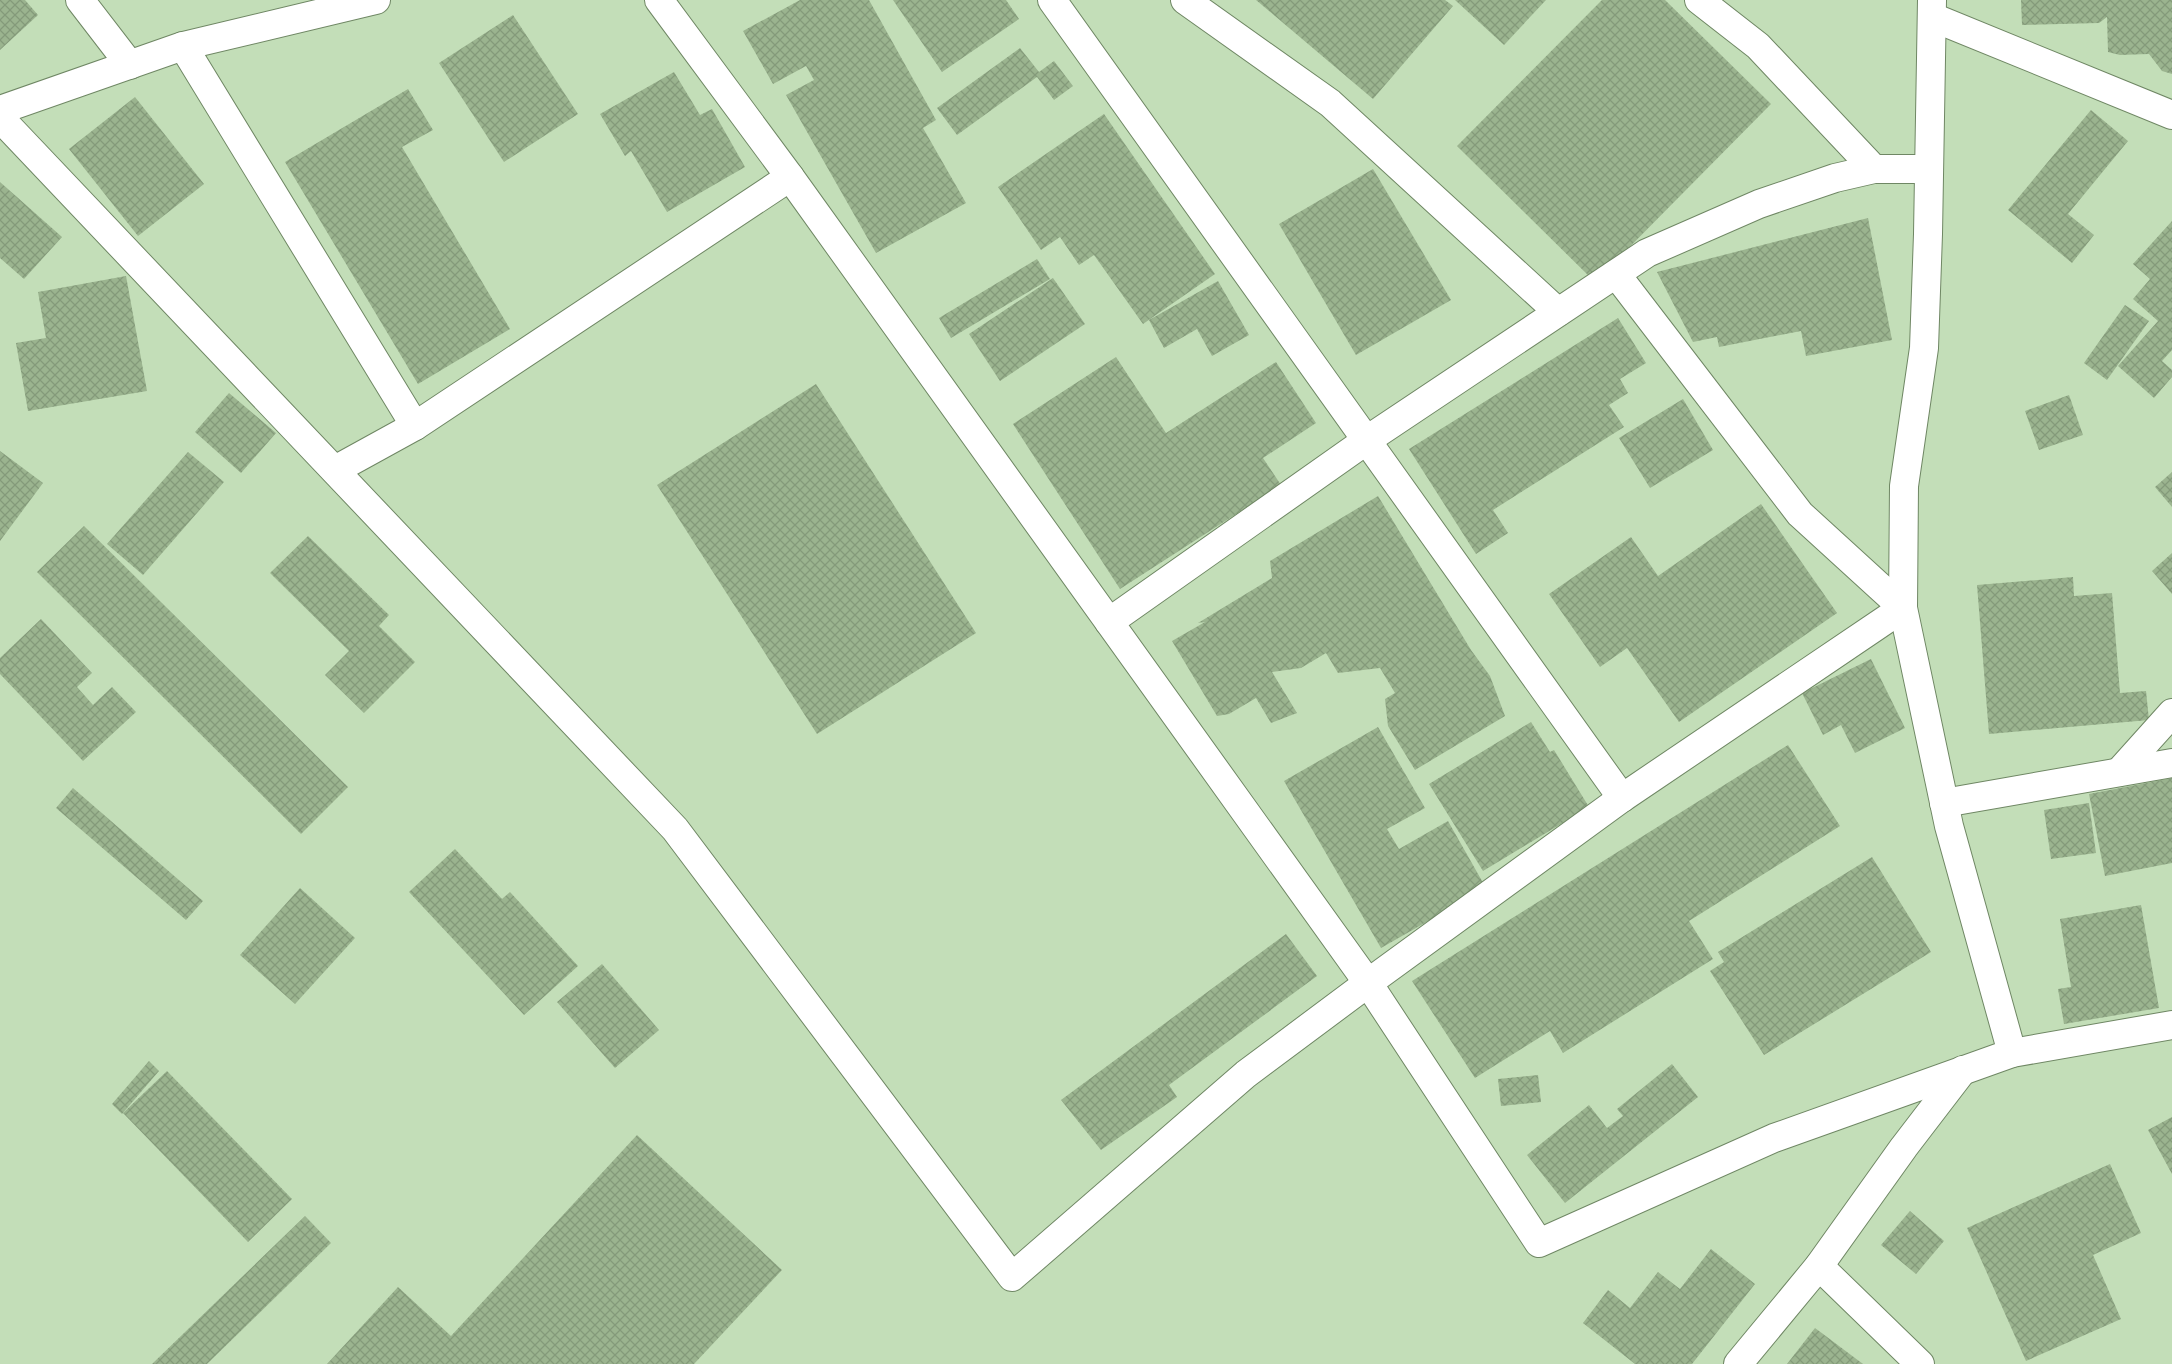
<svg xmlns="http://www.w3.org/2000/svg" width="2172" height="1364" font-family="Mulish,sans-serif">
<style>
.building{fill:url(#building-cross-hatch)}
.lines{fill:none;stroke-linecap:round;stroke-linejoin:round}
.minor-casing{stroke:#6f8764;stroke-width:30}
.minor{stroke:#fff;stroke-width:28}
</style>
<defs>
<pattern id="building-cross-hatch" width="8" height="8" patternUnits="userSpaceOnUse" patternTransform="scale(1.25)"><rect width="8" height="8" fill="#9bb48f"/><path d="M0 0l8 8M0 8l8-8" fill="none" stroke="#849a7a"/></pattern>
</defs>
<rect width="100%" height="100%" fill="#c3deb8"/>
<g class="building">
<path d="M0 0H25L38 15 0 50Z"/>
<path d="M800 0H869L936 120 923 128 966 203 876 253 786 95 814 80 806 66 773 84 743 31Z"/>
<path d="M893 0H1006L1019 19 942 72Z"/>
<path d="M1256 0H1445L1453 6 1373 99Z"/>
<path d="M1455 0H1546L1504 45Z"/>
<path d="M1602 0H1665L1771 104 1595 282 1457 146Z"/>
<path d="M2021 0H2172V74L2162 71 2149 54 2120 55 2108 52 2107 17 2099 23 2022 25Z"/>
<path d="M513 15 578 114 504 162 439 63Z"/>
<path d="M1020 48 1039 72 1054 61 1073 86 1054 100 1037 77 957 135 937 108Z"/>
<path d="M674 72 700 115 712 109 745 167 667 212 631 151 625 156 600 114Z"/>
<path d="M408 89 433 130 402 147 510 329 418 384 285 162Z"/>
<path d="M135 97 204 184 138 236 69 149Z"/>
<path d="M2091 110 2128 141 2068 214 2094 235 2072 263 2008 210Z"/>
<path d="M1104 114 1215 274 1143 324 1094 255 1079 265 1060 237 1041 250 998 187Z"/>
<path d="M1373 169 1451 300 1356 355 1279 224Z"/>
<path d="M0 182 62 237 24 279 0 258Z"/>
<path d="M1868 218 1892 340 1806 356 1801 331 1719 347 1717 337 1693 342 1657 272Z"/>
<path d="M2172 221V350L2162 361 2172 370V377L2154 398 2118 366 2158 321 2133 299 2150 279 2133 264Z"/>
<path d="M1037 259 1050 279 951 338 939 318Z"/>
<path d="M126 276 147 391 28 411 16 343 46 338 38 292Z"/>
<path d="M1053 278 1085 324 1000 381 969 334Z"/>
<path d="M1218 281 1249 335 1212 356 1197 329 1164 348 1149 320Z"/>
<path d="M2125 305 2149 321 2107 380 2084 363Z"/>
<path d="M1618 318 1646 363 1620 379 1628 393 1609 405 1624 427 1493 510 1508 533 1476 554 1409 449Z"/>
<path d="M1116 357 1166 433 1276 362 1316 423 1263 458 1281 485 1120 589 1013 424Z"/>
<path d="M816 384 976 633 817 734 657 485Z"/>
<path d="M229 393 276 433 241 473 195 432Z"/>
<path d="M2069 395 2083 435 2039 450 2025 411Z"/>
<path d="M1683 399 1713 450 1650 488 1619 438Z"/>
<path d="M0 451 43 483 0 541Z"/>
<path d="M188 452 224 482 143 575 107 544Z"/>
<path d="M2172 472V507L2155 487Z"/>
<path d="M1378 496 1471 650 1490 676 1505 716 1415 770 1388 726 1385 699 1395 693 1380 668 1338 673 1326 653 1301 668 1272 672 1297 713 1271 723 1256 698 1229 714 1217 716 1172 641 1205 622 1198 623 1272 578 1270 561Z"/>
<path d="M1761 504 1837 613 1679 722 1627 648 1600 667 1549 594 1631 537 1658 576Z"/>
<path d="M84 526 348 787 301 834 37 572Z"/>
<path d="M308 536 389 615 379 626 415 662 364 713 325 675 349 651 270 573Z"/>
<path d="M2172 553V594L2152 571Z"/>
<path d="M2073 577 2074 596 2112 593 2120 693 2146 691 2149 720 1989 734 1977 585Z"/>
<path d="M41 619 92 673 77 687 93 705 112 687 136 712 83 761 0 674V658Z"/>
<path d="M1871 659 1905 728 1855 753 1841 725 1823 735 1802 693Z"/>
<path d="M1531 722 1550 752 1554 750 1589 807 1483 871 1429 784Z"/>
<path d="M1378 727 1425 808 1387 829 1399 849 1448 821 1486 888 1381 948 1284 781Z"/>
<path d="M1788 745 1840 826 1689 921 1713 959 1563 1053 1550 1031 1475 1078 1412 981Z"/>
<path d="M2172 778V863L2105 876 2089 794Z"/>
<path d="M73 788 203 901 186 920 56 808Z"/>
<path d="M2089 803 2096 853 2051 859 2044 810Z"/>
<path d="M455 849 502 899 510 892 578 966 524 1015 409 892Z"/>
<path d="M1872 857 1931 952 1764 1055 1710 971 1724 962 1718 952Z"/>
<path d="M300 888 355 938 295 1004 240 955Z"/>
<path d="M2141 905 2159 1008 2064 1024 2058 989 2071 987 2060 919Z"/>
<path d="M1286 934 1317 976 1169 1085 1177 1097 1101 1150 1061 1100Z"/>
<path d="M602 964 659 1030 615 1068 557 1002Z"/>
<path d="M149 1061 159 1071 122 1114 112 1104Z"/>
<path d="M1672 1064 1698 1097 1565 1203 1527 1155 1589 1105 1607 1128 1623 1116 1617 1109Z"/>
<path d="M167 1071 292 1199 248 1242 123 1113Z"/>
<path d="M1538 1075 1541 1102 1501 1106 1498 1079Z"/>
<path d="M2172 1117V1174L2148 1130Z"/>
<path d="M637 1135 782 1270 694 1364H327L398 1287 451 1336Z"/>
<path d="M2110 1164 2141 1233 2093 1255 2121 1319 2026 1361 1967 1228Z"/>
<path d="M1910 1211 1944 1241 1916 1274 1881 1245Z"/>
<path d="M305 1216 331 1243 207 1364H152Z"/>
<path d="M1711 1249 1755 1284 1692 1364H1635L1583 1323 1608 1290 1630 1308 1658 1272 1680 1289Z"/>
<path d="M1815 1328 1863 1364H1787Z"/>
</g>
<g class="lines">
<g class="minor-casing">
<g id="minor">
<path d="M80 0 130 65"/>
<path d="M659 0 790 177 1368 983 1539 1243 1774 1138 2012 1053 2172 1025"/>
<path d="M1052 0 1622 798"/>
<path d="M1185 0 1330 103 1558 312"/>
<path d="M1699 0 1758 46 1874 169"/>
<path d="M1932 0 1928 234 1924 348 1904 486 1903 608 1949 826 2012 1053"/>
<path d="M1932 17 2172 115"/>
<path d="M183 46 415 426"/>
<path d="M0 110 183 46 376 0"/>
<path d="M0 118 675 829 1012 1277 1246 1074 1368 983 1622 798 1903 608 1800 514 1616 274"/>
<path d="M335 470 415 426 790 177"/>
<path d="M1109 622 1367 440 1647 253 1759 204 1835 178 1874 169H1929"/>
<path d="M2119 772 2172 713"/>
<path d="M1944 803 2172 763"/>
<path d="M1819 1266 1920 1364"/>
<path d="M1738 1364 1819 1266 1904 1147 1963 1070"/>
</g>
</g>
<use href="#minor" class="minor"/>
</g>
</svg>
